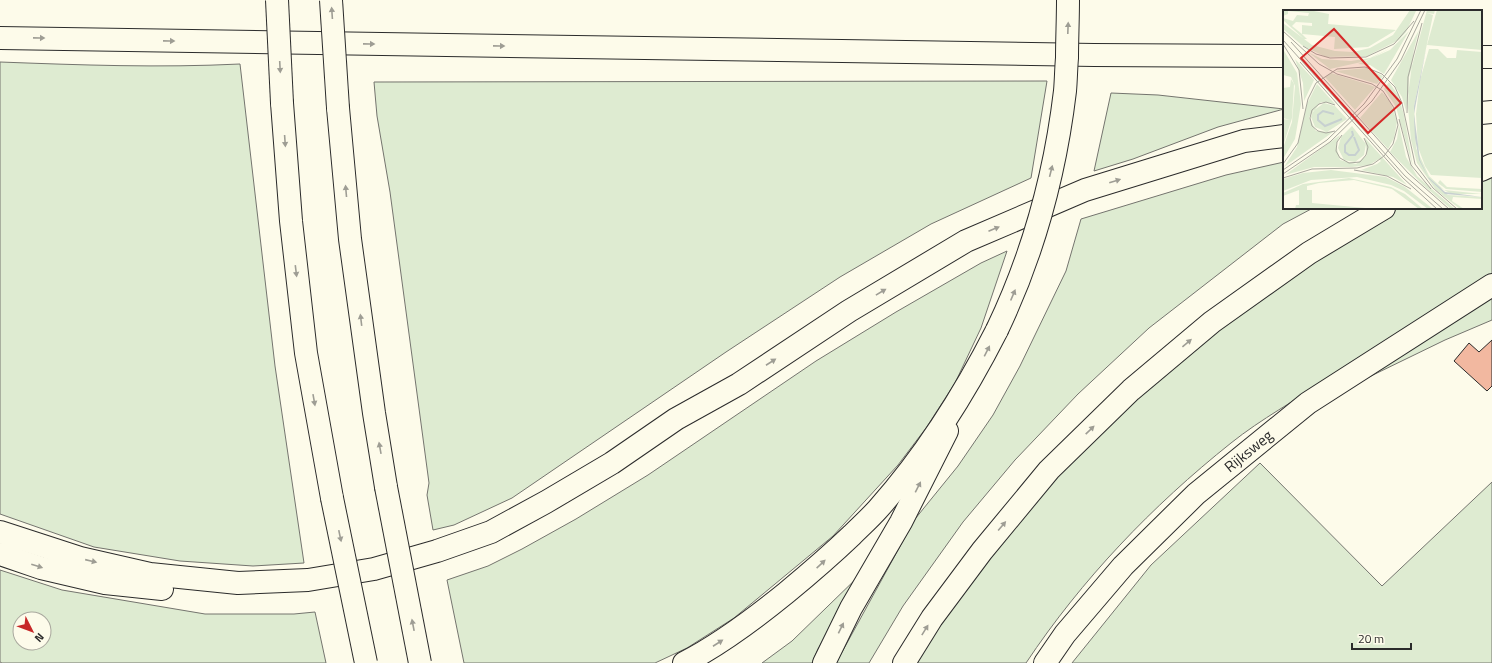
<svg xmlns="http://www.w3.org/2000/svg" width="1492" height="663" font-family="'Titillium Web',sans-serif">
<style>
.green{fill:#deebd1;stroke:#74746e;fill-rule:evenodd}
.building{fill:#f2b8a0;stroke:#2b2b2b}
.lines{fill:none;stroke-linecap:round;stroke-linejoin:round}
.minor-casing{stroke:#2b2b2b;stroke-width:24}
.highway-casing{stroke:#2b2b2b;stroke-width:24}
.minor{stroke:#fdfbea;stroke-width:22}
.highway{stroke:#fdfbea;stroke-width:22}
.highway-bridge-casing{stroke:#2b2b2b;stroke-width:24;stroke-linecap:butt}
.highway-bridge{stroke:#fdfbea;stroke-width:22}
.oneway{fill:#9e9d94}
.labels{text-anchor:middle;stroke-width:3;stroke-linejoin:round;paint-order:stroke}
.street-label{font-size:15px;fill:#2b2b2b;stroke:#fdfbea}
.inset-river{fill:none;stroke:#c7d0d0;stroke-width:2}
.inset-road{fill:none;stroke:#a9a89e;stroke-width:1}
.view{fill:#d62828;fill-opacity:0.15;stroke:#d62828;stroke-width:2}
.inset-edge{fill:none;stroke:#2b2b2b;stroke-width:2}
</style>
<rect width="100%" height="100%" fill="#fdfbea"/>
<g class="green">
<path d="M0 62C80 65 160 68 240 64L275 366 304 563 253 566 180 561 94 547 0 514Z"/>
<path d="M1047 81 1031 178 931 224 840 277 726 352 512 498 454 525 433 530 427 495 429 483 390 192 377 116 374 82Z"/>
<path d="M1111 93 1158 95 1284 109 1218 127 1133 159 1094 171Z"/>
<path d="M1284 162V208H1313L1283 224 1149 328 1078 394 1015 460 963 522 903 606 869 663H836L915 519 958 466 993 415 1020 366 1066 271 1081 219 1226 175Z"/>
<path d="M1492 166V276C1437 310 1383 345 1328 379 1296 400 1261 419 1231 443 1152 506 1082 579 1026 663H914L940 622 1047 479 1200 338 1388 208H1481V169Z"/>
<path d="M1007 251 981 328 955 383 926 428 898 465 833 536 734 618 687 648 655 663H464L447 580 488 566 522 549 576 519 648 475 816 361 896 312 981 263Z"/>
<path d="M1492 298V320L1445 340 1340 391Z"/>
<path d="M1260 463 1382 586 1492 482V663H1072L1151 565Z"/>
<path d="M0 570 62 590 205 614H294L315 612 326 663H2L0 662ZM20 619H44V643H20Z"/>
<path d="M862 573 818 649 812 663H762L792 641Z"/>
</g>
<path class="building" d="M1492 340V386L1487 391 1454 361 1469 343 1479 352Z"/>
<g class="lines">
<g class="minor-casing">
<g id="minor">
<path d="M824 663 851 608 901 522 947 431"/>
<path id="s1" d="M1045 663 1065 634 1123 566 1196 494 1308 403 1492 285"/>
</g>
</g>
<g class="highway-casing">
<g id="highway">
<path d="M0 38 1094 55 1284 56"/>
<path d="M1481 57H1492"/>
<path d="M282 103 291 221 306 353 332 498"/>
<path d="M338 108 350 239 374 413 386 487"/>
<path d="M1481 113 1492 112"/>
<path d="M1481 170 1492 165"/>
<path d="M0 532 80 558 150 574 238 583 308 580 374 569 437 551 491 532 546 502 612 463 676 419 739 384 849 311 966 241 1085 190 1244 141 1284 136"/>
<path d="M0 554 41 568 105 583 162 589"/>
<path d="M684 663C721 644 754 619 786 593 809 574 831 555 852 535 861 526 870 518 878 509 926 455 964 395 997 330"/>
<path d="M904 663 932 618 982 551 1049 470 1131 390 1212 322 1309 253 1384 208"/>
</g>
</g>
<use href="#minor" class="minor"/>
<use href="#highway" class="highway"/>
<g class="highway-bridge-casing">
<g id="highway-bridge">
<path d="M277 0 282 103"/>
<path d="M331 0 338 108"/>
<path d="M997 330C1033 255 1055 175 1065 91 1066 80 1066 69 1067 58 1067 39 1068 19 1068 0"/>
<path d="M386 487 420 663"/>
<path d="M332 498 366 663"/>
</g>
</g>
<use href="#highway-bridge" class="highway-bridge"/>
</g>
<defs><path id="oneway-solid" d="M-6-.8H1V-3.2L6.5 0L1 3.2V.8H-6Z"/></defs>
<g class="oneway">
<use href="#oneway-solid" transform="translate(332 13) rotate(-94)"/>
<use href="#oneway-solid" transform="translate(1068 28) rotate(-88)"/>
<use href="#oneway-solid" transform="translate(39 38) rotate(1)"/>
<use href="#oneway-solid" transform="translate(169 41) rotate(1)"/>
<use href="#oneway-solid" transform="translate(369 44) rotate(1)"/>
<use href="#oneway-solid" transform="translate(499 46) rotate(1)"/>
<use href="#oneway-solid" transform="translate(280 67) rotate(87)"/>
<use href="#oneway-solid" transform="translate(285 141) rotate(86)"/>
<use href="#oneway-solid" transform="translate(1051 171) rotate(-76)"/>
<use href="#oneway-solid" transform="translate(1115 181) rotate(-17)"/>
<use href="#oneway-solid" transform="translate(346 191) rotate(-95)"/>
<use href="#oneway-solid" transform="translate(994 229) rotate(-23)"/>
<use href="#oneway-solid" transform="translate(296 271) rotate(83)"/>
<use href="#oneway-solid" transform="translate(881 292) rotate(-31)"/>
<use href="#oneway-solid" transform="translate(1013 295) rotate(-67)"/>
<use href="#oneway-solid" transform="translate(361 320) rotate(-97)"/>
<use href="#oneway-solid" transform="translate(1187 343) rotate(-40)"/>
<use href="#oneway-solid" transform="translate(987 351) rotate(-63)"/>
<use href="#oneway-solid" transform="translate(771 362) rotate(-33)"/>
<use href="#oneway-solid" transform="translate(314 400) rotate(80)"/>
<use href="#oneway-solid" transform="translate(1090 430) rotate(-44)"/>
<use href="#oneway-solid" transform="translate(380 448) rotate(-100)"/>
<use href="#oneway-solid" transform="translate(918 487) rotate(-63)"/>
<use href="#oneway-solid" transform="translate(1002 526) rotate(-50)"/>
<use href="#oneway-solid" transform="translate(340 536) rotate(78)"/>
<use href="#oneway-solid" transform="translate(91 561) rotate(13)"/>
<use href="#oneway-solid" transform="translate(821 564) rotate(-43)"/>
<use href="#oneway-solid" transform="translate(37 566) rotate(17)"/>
<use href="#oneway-solid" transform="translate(413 625) rotate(-101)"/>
<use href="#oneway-solid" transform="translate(841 628) rotate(-64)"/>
<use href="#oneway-solid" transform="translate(925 630) rotate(-58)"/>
<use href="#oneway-solid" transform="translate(718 643) rotate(-33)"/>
</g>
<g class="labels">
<g class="street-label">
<text dy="5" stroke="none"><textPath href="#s1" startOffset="295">Rijksweg</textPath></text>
</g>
</g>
<g transform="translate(1283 10)">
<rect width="199" height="199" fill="#fdfbea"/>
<path d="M0 0H26L46 4 45 14 113 20 85 37 51 39 52 27 19 24 24 29H21L0 10V8L10 11 14 5 25 6 26 3 5 1V4L0 6ZM13 12 29 13V16L19 15V24L9 16ZM127 0 133 1 123 22 116 30 84 46 43 47 20 36 0 19V13L29 35 52 41 70 42 87 38 110 25ZM144 0H152L151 4 144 3 150 5 131 96 133 138 146 166 161 180 199 184H169L155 177 165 185 199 187V189L170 187 169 191 181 199H177L153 180 134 153 128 130 125 98 126 67ZM154 0H199V40L144 35ZM136 20 131 39 123 101 119 87 108 70ZM126 21 101 64 87 55 75 54 107 40ZM0 39 14 63 18 94 12 129 0 149V138L9 112 12 76 8 67 0 65ZM106 39 83 51 47 59 25 42 39 49 68 51 87 48ZM146 39H155L164 48H173L174 40 199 42V168L148 165 142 156 135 137 133 104 137 70ZM12 49 31 70 21 91 20 73ZM83 58 100 66 94 74 52 61ZM48 63 87 75 92 77 72 100 42 67ZM8 69 11 74 9 108 0 136V109L7 110 0 108V78L7 77ZM106 72 115 85 121 105 130 157 113 97 101 79ZM34 74 52 94 38 92 26 107 33 121 50 122 1 157 14 137 24 94ZM99 82 108 93 114 112 111 128 105 139 77 108ZM41 93 52 96 64 109 44 122 32 117 28 107 30 101ZM116 115 123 147 134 166 172 199H168L140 175 107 142 114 129ZM69 116 83 134 81 145 72 152 61 150 55 138 58 127ZM57 125 53 135 57 150 73 154 84 145 82 128 124 175 110 167 78 160 94 154 98 151 96 149 86 155 69 157H31L2 165ZM48 160 103 167 122 177 150 199H145L121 181 108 175 74 167 28 170 0 181V169L20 163ZM66 168 108 177 122 184 140 199H136L109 179 71 170 36 173 24 176V180H29V193L93 199H12L13 195H16V180L0 186V183L20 174ZM157 170 164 177 199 179V182L163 179 155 173Z" fill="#deebd1" fill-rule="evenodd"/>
<path d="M143 39 131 104 137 150 145 167 162 182 199 187 162 184 146 169 136 150 132 128 131 109V96Z" fill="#c7d0d0"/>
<path class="inset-river" d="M51 104 40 101 35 105V110L42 116 59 109M69 121 70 125 62 135V142L66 145H72L76 140 71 127"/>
<path class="inset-road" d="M0 21 36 54 54 64 89 74 100 81 111 98 115 115 110 134 101 146 90 154 74 158 29 159 0 168M0 30 122 166 160 199M8 32 125 163 166 199M0 34 16 60 20 99M20 36 33 44 47 48 83 47 111 34 131 11M17 52 120 168 154 199M124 103 125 67 139 13M116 109 128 155 148 179M52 121 43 123 35 121 29 116 27 108 29 100 36 94 43 92 52 95M59 125 54 132 53 141 57 148 66 153 77 152 83 145 85 137 81 128M0 154 15 133 25 89 33 73 54 59 82 57 99 64 112 77 119 93 132 154 150 178 174 199M0 160 44 130 81 94 114 49 138 0M71 160 104 166 128 179M0 164 47 132 89 91 118 50 142 0"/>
<path class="view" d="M51 19 118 93 85 123 18 48Z"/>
<rect width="199" height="199" class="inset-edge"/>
</g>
<g transform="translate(32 631) rotate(132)"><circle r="19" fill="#fdfbea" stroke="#a9a89e"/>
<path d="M0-3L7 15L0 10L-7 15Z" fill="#c62828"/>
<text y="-6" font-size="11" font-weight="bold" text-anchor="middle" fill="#2b2b2b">N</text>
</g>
<path d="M1352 643v6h59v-6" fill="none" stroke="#2b2b2b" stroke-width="2"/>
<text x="1358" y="643" font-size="12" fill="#2b2b2b" stroke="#fdfbea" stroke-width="3" paint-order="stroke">20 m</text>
</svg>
